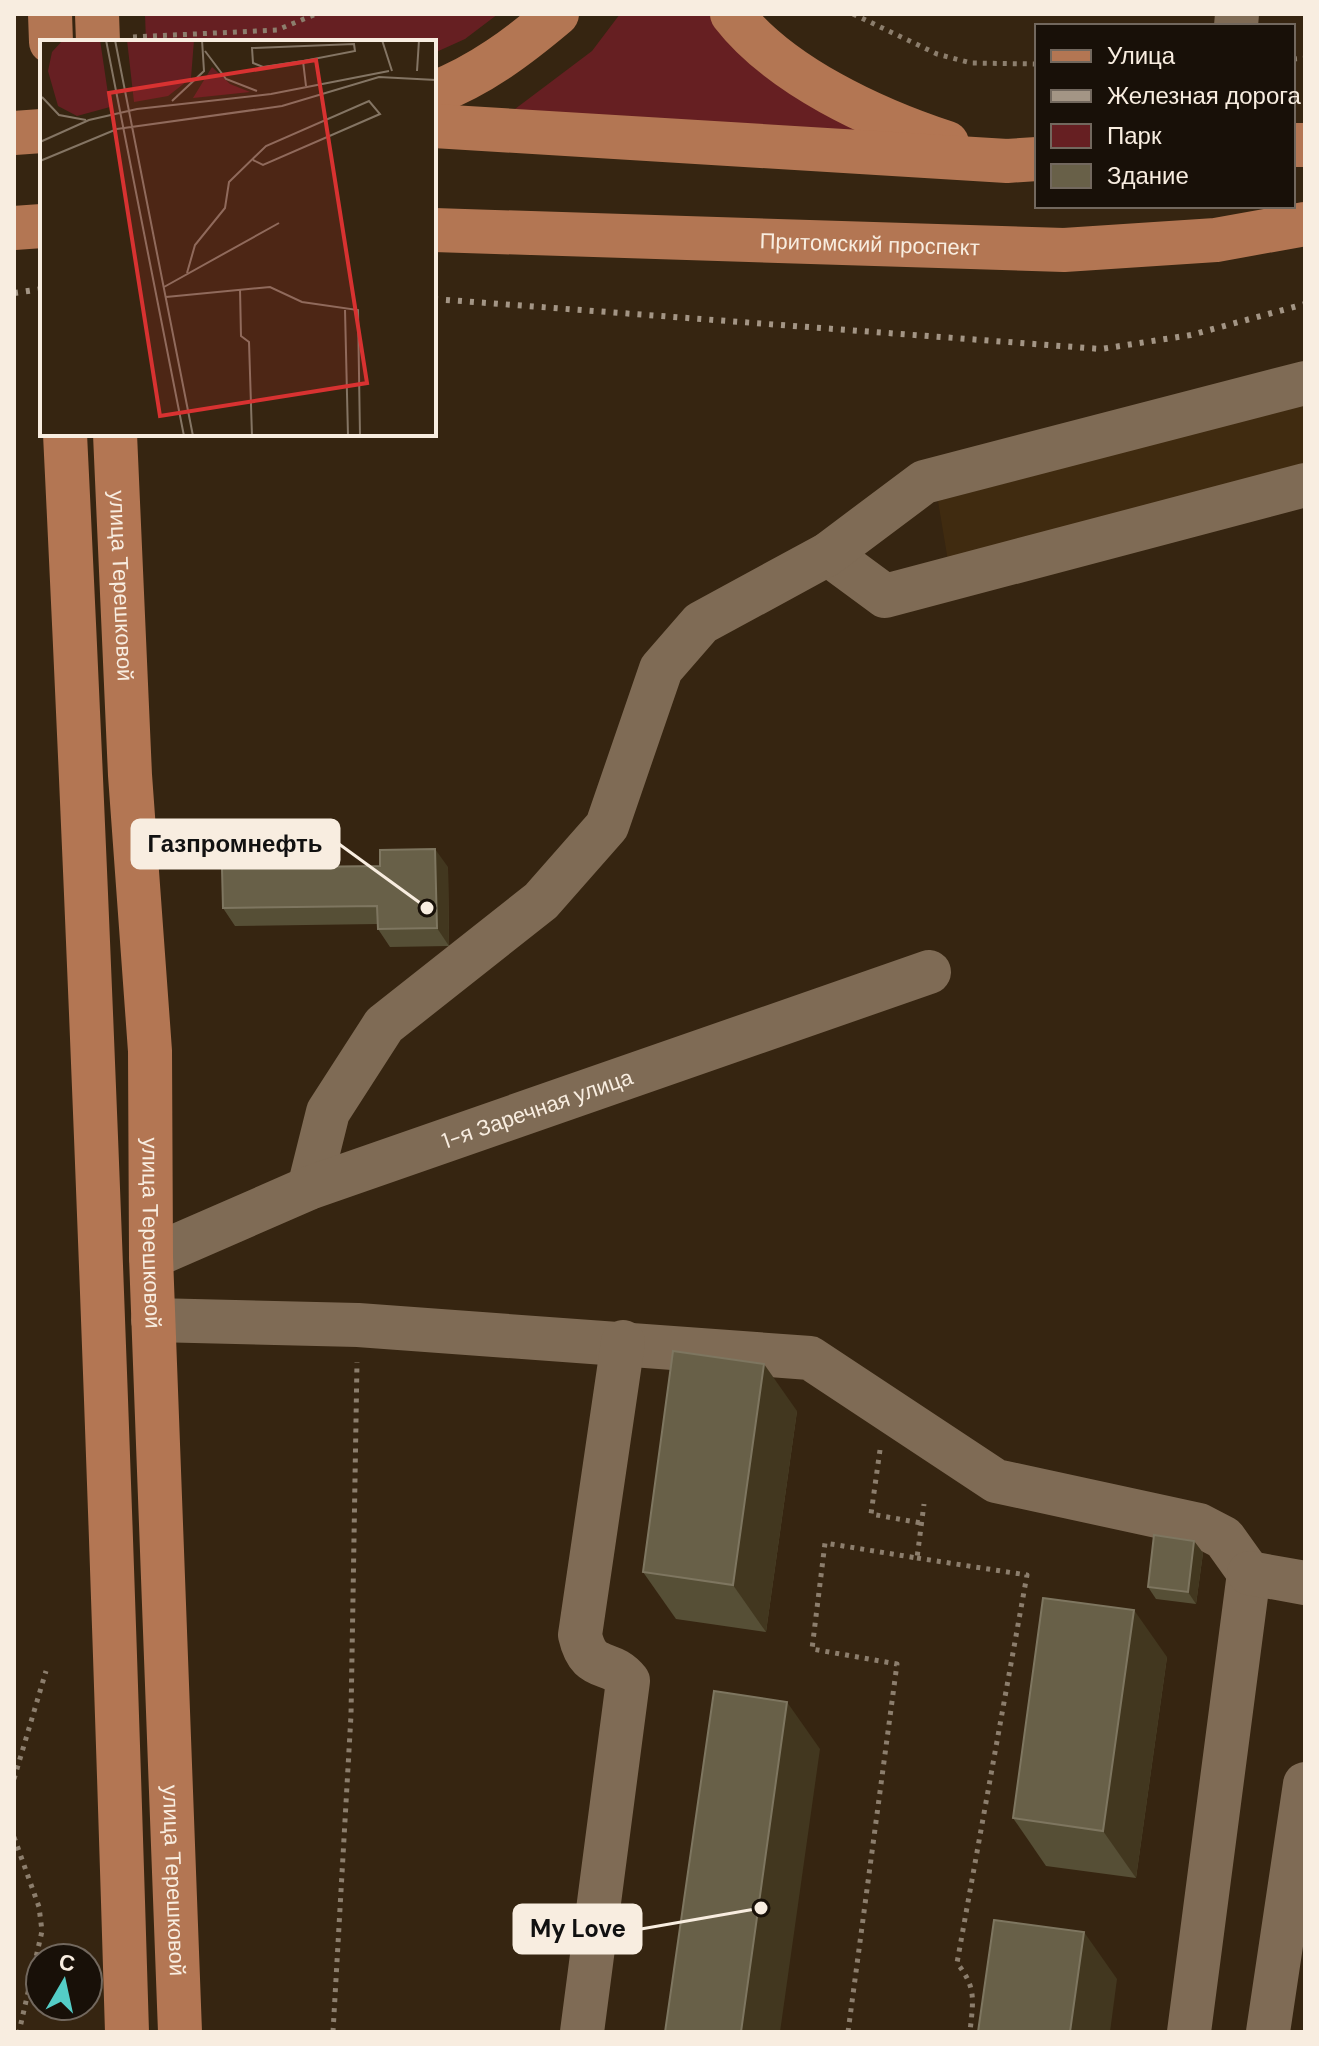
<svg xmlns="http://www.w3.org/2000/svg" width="1319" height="2046" font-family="'DM Sans',sans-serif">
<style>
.built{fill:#402b10}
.green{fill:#661f22}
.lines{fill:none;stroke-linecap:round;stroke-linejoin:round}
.path{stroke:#8c7e6d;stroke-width:5;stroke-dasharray:4 6;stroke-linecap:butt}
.minor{stroke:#7f6b55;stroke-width:44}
.major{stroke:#b37653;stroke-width:44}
.rail{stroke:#a39585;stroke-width:6;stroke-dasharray:4 8;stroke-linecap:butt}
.wall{fill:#564f36}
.shaded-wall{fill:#42371f}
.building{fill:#686048;stroke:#7e7660;stroke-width:2}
.labels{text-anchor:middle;stroke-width:6;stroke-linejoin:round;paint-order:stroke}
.street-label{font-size:22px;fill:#f8ede0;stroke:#181008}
.inset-road{fill:none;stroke:#847564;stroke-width:2}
.view{fill:#d83231;fill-opacity:0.15;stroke:#d83231;stroke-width:4}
.inset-edge{fill:none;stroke:#f8ede0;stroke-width:4}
.leader{fill:none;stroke:#f8ede0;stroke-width:3}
.callout-dot{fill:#f8ede0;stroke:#181008;stroke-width:3}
.callout{fill:#f8ede0;stroke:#f8ede0;stroke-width:3}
.callout-label{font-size:24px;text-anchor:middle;font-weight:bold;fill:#111}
</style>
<rect width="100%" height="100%" fill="#362511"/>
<path class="built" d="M1305 403V471L948 561 938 501Z"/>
<g class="green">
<path d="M145 14H498L465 39 434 53V42H146Z"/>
<path d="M620 14H714L878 133 568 116 515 109 592 51Z"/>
</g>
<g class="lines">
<g class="path">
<path d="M853 14 937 54 971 63 1037 64"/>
<path d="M133 37 277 30 316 14"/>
<path d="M1293 59 1305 58"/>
<path d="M880 1450 871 1514 921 1523"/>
<path d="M917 1558 1027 1575 957 1963C977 1988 973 2001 970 2032"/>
<path d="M14 1779 46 1671"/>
<path d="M14 1837 39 1907 42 1931 19 2032"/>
<path d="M333 2032 351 1715 357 1362"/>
<path d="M848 2032 897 1664 812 1649 825 1543 917 1558 924 1504"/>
</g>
<g class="minor">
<path d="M1236 26 1237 14"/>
<path d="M828 554 885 596 1305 485"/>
<path d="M309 1188 328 1112 384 1025 541 901 607 826 661 669 701 623 828 554 924 482 1305 383"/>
<path id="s1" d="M151 1257 309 1188 929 972"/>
<path d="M153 1320 358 1325 810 1358 996 1481 1199 1525 1224 1538 1249 1573 1189 2032"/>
<path d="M1249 1573 1305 1583"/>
<path d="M582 2032 628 1681C609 1657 589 1675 580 1635L623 1342"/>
<path d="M1268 2032 1305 1784"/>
</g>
<g class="major">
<path d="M50 14 51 42"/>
<path d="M97 14 98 42"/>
<path d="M732 14C780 76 874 119 947 143"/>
<path d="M434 93C481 75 519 46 557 14"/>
<path d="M434 126 1007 161 1037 159"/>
<path d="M14 133 42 131"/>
<path d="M1293 145H1305"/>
<path d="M14 228 42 226"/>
<path id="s2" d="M434 230 1064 250 1216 240 1305 224"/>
<path d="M65 434C91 966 111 1499 127 2032"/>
<path id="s3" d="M115 434 130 775 150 1051 151 1257 180 2032"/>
</g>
<g class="rail">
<path d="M14 293 42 289"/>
<path d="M434 299 1101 349 1191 335 1305 304"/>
</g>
</g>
<g class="wall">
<path d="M448 867 449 946 390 947 378 929V924L235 926 223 908Z"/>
<path d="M797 1411 766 1632 676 1619 643 1572Z"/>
<path d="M1194 1541 1203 1553 1196 1604 1156 1599 1148 1587Z"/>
<path d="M1167 1657 1136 1878 1046 1866 1013 1818Z"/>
</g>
<g class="shaded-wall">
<path d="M435 849 448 867 449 946 437 928Z"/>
<path d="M764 1364 797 1411 766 1632 733 1585Z"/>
<path d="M1194 1541 1203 1553 1196 1604 1188 1592Z"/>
<path d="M1134 1610 1167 1657 1136 1878 1103 1831Z"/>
<path d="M787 1702 820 1749 780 2032H741Z"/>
<path d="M1084 1932 1117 1979 1110 2032H1070Z"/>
</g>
<g class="building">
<path d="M435 849 437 928 378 929 377 906 223 908 222 868 380 866V850Z"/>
<path d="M673 1351 764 1364 733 1585 643 1572Z"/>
<path d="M1154 1535 1194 1541 1188 1592 1148 1587Z"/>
<path d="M1043 1598 1134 1610 1103 1831 1013 1818Z"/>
<path d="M714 1691 787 1702 741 2032H665Z"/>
<path d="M994 1920 1084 1932 1070 2032H978Z"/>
</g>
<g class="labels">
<g class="street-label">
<text dy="8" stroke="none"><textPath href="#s2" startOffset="436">Притомский проспект</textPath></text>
<text dy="8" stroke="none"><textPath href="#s3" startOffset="152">улица Терешковой</textPath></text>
<text dy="8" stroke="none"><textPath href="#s1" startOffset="414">1-я Заречная улица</textPath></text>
<text dy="8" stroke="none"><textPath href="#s3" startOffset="800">улица Терешковой</textPath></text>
<text dy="8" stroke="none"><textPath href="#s3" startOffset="1448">улица Терешковой</textPath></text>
</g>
</g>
<g transform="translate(40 40)">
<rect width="396" height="396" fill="#362511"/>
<path d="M23 0H60L70 67 37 76 18 66 8 31 12 12ZM87 0H154L151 38 128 56 94 62ZM172 27 190 44 210 52 153 58Z" fill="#661f22"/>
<path class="inset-road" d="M66 0 144 396M75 0 153 396M342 0 352 31M165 11 186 39 217 51M263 21 223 27 213 23 212 8 314 4 315 11 263 21 266 46M377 31 379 0M0 50V91M2 57 19 75 46 80M132 61 164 31 162 0M0 102 49 80 97 69 231 54 349 31M0 121 77 89 242 66 339 37 396 40M147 233 155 205 185 168 189 142 226 106 329 61 340 74 223 125 213 120M124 247 239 183M200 249 201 296 209 302 212 396M126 257 230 247 262 262 318 270 320 396M305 270 308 396"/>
<path class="view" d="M276 20 327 343 120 376 69 53Z"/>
<rect width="396" height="396" class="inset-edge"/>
</g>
<path class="leader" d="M427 908L339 844M761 1908L641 1929"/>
<g class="callout-dot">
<circle cx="427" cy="908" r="8"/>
<circle cx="761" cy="1908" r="8"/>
</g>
<g class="callout">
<rect x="132" y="820" width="207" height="48" rx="8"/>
<rect x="514" y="1905" width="127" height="48" rx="8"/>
</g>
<g class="callout-label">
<text x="235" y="852">Газпромнефть</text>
<text x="578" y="1937">My Love</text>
</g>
<rect width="1319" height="2046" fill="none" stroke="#f8ede0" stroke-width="32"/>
<rect x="1035" y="24" width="260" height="184" fill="#181008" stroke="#72685e" stroke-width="2"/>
<rect x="1051" y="50" width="40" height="12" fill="#b37653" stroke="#72685e" stroke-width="2"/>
<text x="1107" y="64" font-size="24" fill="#f8ede0">Улица</text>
<rect x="1051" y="90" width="40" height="12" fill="#a39585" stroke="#72685e" stroke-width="2"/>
<text x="1107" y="104" font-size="24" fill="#f8ede0">Железная дорога</text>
<rect x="1051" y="124" width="40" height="24" fill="#661f22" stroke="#72685e" stroke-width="2"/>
<text x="1107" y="144" font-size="24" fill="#f8ede0">Парк</text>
<rect x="1051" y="164" width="40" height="24" fill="#686048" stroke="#72685e" stroke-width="2"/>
<text x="1107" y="184" font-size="24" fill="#f8ede0">Здание</text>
<g transform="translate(64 1982) rotate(9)"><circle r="38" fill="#181008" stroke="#72685e" stroke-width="2"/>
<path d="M0-6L14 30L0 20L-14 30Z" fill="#54cdc7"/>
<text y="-12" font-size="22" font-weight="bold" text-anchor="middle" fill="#f8ede0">С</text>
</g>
</svg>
